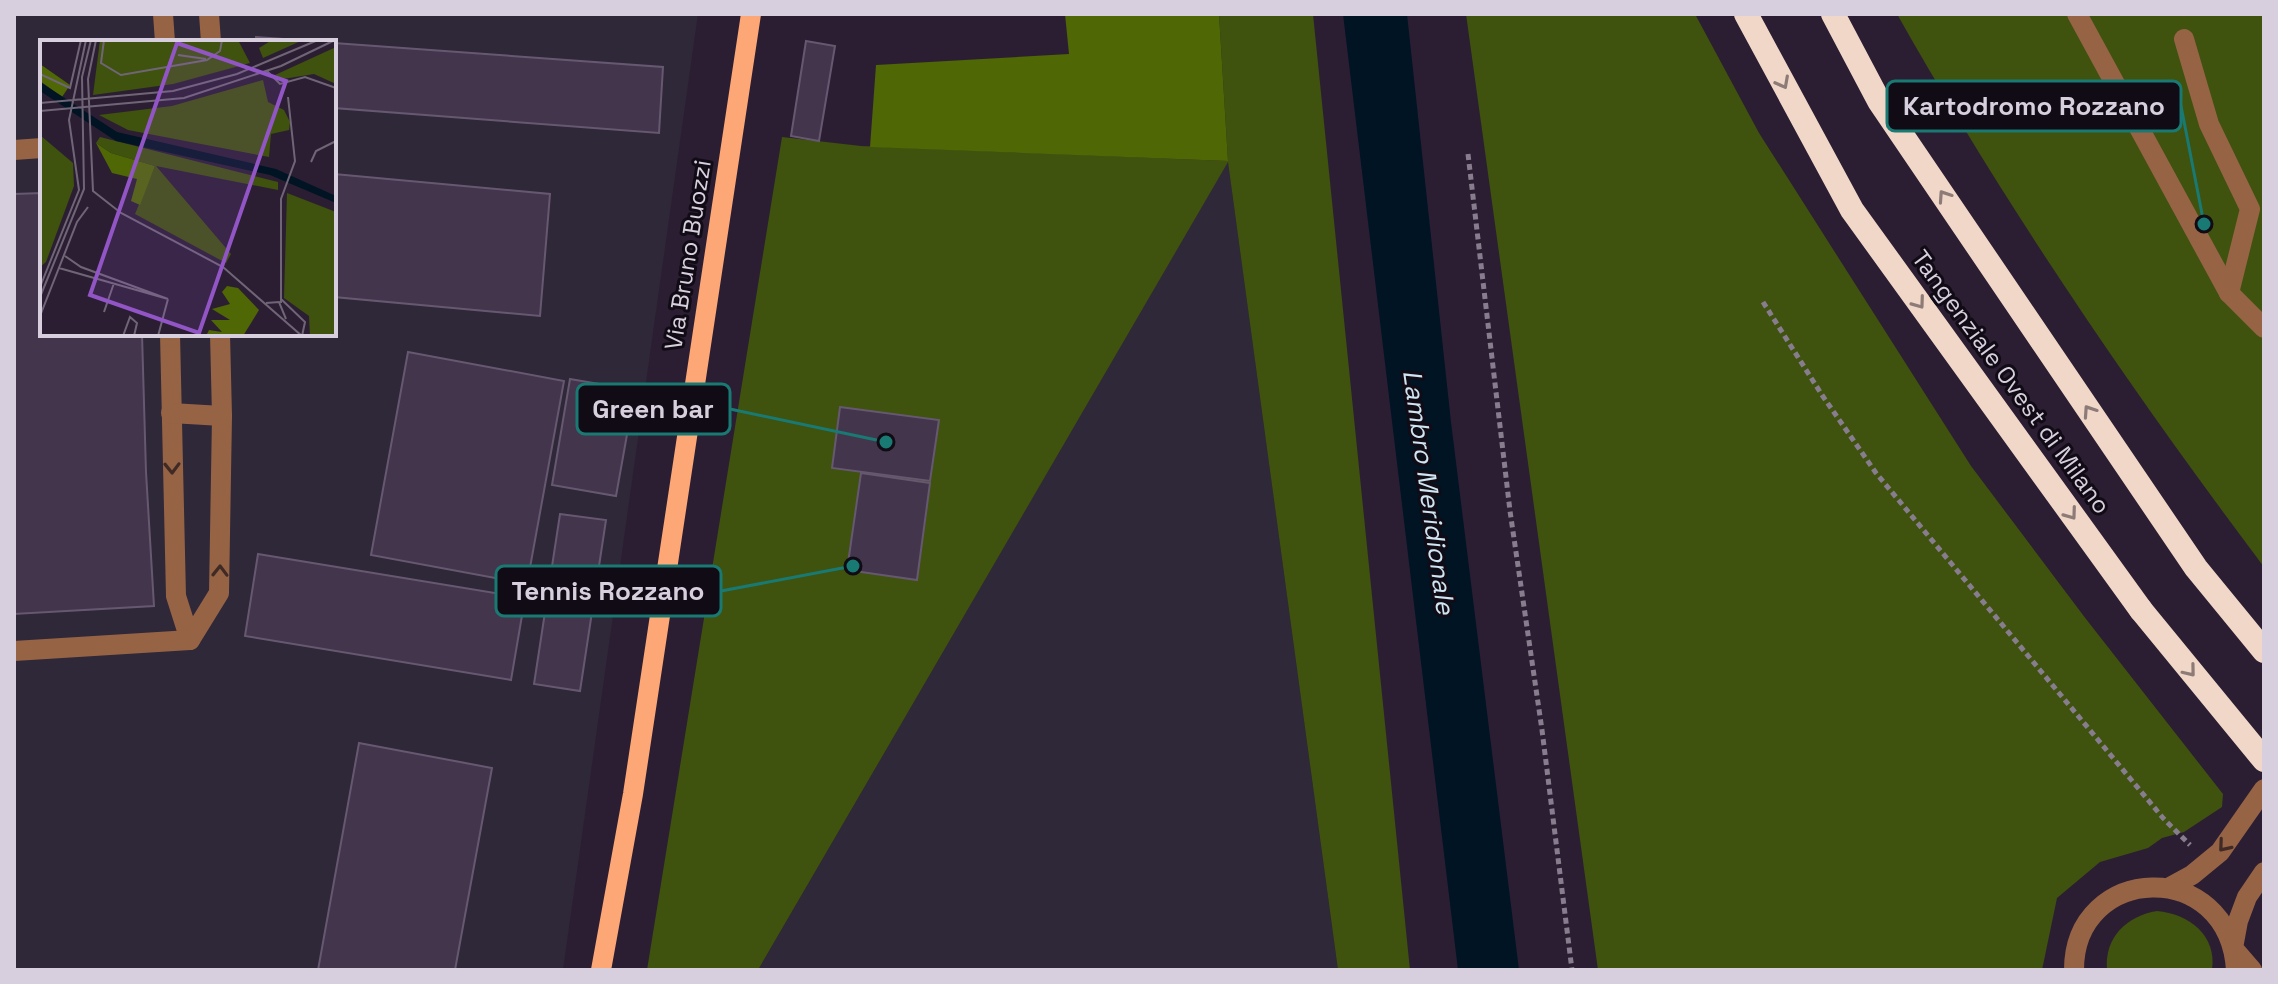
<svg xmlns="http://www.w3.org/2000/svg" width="2278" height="984" font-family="'Space Grotesk',sans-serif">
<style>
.industrial{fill:#2e2838;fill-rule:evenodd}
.green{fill:#3f520e}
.forest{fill:#4f6704}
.water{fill:#001424}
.building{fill:#43364c;stroke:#665870;stroke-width:2}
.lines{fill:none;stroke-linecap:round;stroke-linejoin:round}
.path{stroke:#877d8e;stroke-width:5;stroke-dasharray:6 4;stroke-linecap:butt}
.minor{stroke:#966345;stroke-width:20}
.major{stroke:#fca775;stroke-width:20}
.highway{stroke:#f1d7c8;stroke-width:24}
.highway-bridge{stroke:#f1d7c8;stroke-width:24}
.oneway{stroke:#8c7b77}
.oneway2{stroke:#3f2a25}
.labels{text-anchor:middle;stroke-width:6;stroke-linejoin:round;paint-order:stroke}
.street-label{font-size:24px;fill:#d7cfdd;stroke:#100b14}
.water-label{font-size:26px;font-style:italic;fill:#d0e5f3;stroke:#100b14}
.inset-road{fill:none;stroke:#706577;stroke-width:2}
.view{fill:#9255c6;fill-opacity:0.15;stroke:#9255c6;stroke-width:4}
.inset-edge{fill:none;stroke:#d7cfdd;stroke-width:4}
.leader{fill:none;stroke:#197a74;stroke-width:3}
.callout-dot{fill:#197a74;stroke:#100b14;stroke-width:3}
.callout{fill:#100b14;stroke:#197a74;stroke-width:3}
.callout-label{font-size:26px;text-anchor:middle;font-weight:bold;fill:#d7cfdd}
</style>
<rect width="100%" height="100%" fill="#2b1e33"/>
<g class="industrial">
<path d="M14 14H698L563 970H14ZM42 42H334V334H42Z"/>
<path d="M1228 161 1338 970H758Z"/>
</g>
<g class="green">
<path d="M1219 14H1313L1410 970H1338L1228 162 758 970H647L782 137 861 146 1228 161Z"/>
<path d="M1466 14H1695L1759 133 1971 466 2086 619 2223 794 2222 807 2184 832 2162 838 2148 848 2100 862 2057 898 2042 970H1598Z"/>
<path d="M1897 14H2264V567C2131 390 2006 207 1897 14Z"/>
<path d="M2157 911C2189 914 2217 935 2212 970H2107C2104 937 2127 916 2157 911Z"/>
</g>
<path class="forest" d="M1065 14H1219L1228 161 870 147 876 65 1069 54Z"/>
<path class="water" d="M1343 14H1407L1451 422 1519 970H1458Z"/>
<g class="building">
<path d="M256 37 325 42H256Z"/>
<path d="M806 41 835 46 819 141 791 136Z"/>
<path d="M334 43 663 67 659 133 334 108Z"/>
<path d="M334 174 550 194 540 316 334 297Z"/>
<path d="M42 193V334H142L146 472 154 606 14 614V194Z"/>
<path d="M408 352 564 381 527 584 371 555Z"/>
<path d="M570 379 635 390 616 496 552 485Z"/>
<path d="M840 407 939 420 930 481 832 468Z"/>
<path d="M861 473 930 483 917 580 847 570Z"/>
<path d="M560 514 606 520 580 691 534 684Z"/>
<path d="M258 554 525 598 511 680 245 636Z"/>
<path d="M359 743 492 768 455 970H318Z"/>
</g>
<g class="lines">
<g class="path">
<path d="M1468 154 1510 511 1542 730 1572 970"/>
<path d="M1763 302 1822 395 1876 473 2163 818 2190 845"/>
</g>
<g class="minor">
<path d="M163 14 165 42"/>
<path d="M209 14 211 42"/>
<path d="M2077 14 2229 293 2264 328"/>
<path d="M2184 39 2209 124 2250 209 2229 293"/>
<path d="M14 150 42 148"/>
<path d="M170 334 176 596 190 640"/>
<path d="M171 413 222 416"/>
<path d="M190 640 219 593 222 416 220 334"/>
<path d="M14 651 190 640"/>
<path d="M2170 887 2192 875 2220 852 2264 789"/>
<path d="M2074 970C2074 863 2229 857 2236 970"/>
<path d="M2252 970 2233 948 2238 921 2247 897 2264 872"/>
</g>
<path class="major" d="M601 970 633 794 751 14"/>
<g class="highway">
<path d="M1746 14 1852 210 2141 610"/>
<path d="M1833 14 1879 101 2196 568 2264 651"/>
</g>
<path class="highway-bridge" d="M2141 610 2264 760"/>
</g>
<defs><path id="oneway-chevron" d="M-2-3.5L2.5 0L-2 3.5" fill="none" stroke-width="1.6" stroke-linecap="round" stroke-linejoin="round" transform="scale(2)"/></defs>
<g class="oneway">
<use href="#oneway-chevron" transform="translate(1783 83) rotate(62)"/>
<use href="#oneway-chevron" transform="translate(1944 196) rotate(-124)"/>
<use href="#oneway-chevron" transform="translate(1919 303) rotate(54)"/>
<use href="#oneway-chevron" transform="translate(2089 411) rotate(-124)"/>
<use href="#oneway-chevron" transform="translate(2071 514) rotate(54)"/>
<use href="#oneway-chevron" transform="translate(2190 671) rotate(51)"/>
</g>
<g class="oneway2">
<use href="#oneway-chevron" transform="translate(172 468) rotate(89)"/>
<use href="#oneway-chevron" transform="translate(220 571) rotate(-89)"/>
<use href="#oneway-chevron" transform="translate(2224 846) rotate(130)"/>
</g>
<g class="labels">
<g class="street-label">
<text transform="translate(688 255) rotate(-81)" y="8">Via Bruno Buozzi</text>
<text transform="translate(2011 382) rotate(54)" y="8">Tangenziale Ovest di Milano</text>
</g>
<g class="water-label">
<text transform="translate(1429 492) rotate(82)" y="9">Lambro Meridionale</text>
</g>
</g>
<g transform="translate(40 40)">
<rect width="296" height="296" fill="#2b1e33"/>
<path d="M60 0H198L210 23 133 44 53 55ZM232 0H263L223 18 219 8ZM296 7V44L274 34 243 39 235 35ZM223 40 228 62 244 70 250 82 249 90 231 94 229 117 88 90 59 75 132 66ZM0 95 33 123 34 146 6 222 0 227ZM60 97 238 142V150L116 126 191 214 186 223 95 174 115 126 71 113 56 103ZM247 153 296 172V296H270L269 276 244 258Z" fill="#3f520e"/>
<path d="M0 24 30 45 22 57 0 41ZM56 103 71 113 115 126 100 165 91 161 97 139 72 133ZM187 246 198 248 219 270 203 296H166L169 290 182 292 171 280H190L172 269 190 264 182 252Z" fill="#4f6704"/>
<path d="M0 42 77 92 236 129 296 156V163L230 135 76 101 0 51Z" fill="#001424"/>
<path class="inset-road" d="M56 0 48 39 53 151 81 173 183 227 262 296M64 0 61 23 81 35 167 20 180 11 182 0M138 15 166 19M227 31 240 44 265 37 296 48M0 34 30 48 41 0M0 63 133 51 197 34 278 0M0 71 144 58 241 26 295 0M271 122 276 111 296 101M25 216 41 227 128 259M19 228 128 259M0 247 39 150 29 80 46 0M0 257 44 149 42 37 51 0M241 259 265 282 262 296M226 263 239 262 246 279M241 263V159L255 121 248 57M64 272 74 243M0 276 37 182 48 167M83 296 90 277 97 283 94 296M118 296 128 259"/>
<path class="view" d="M137 3 246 41 159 293 50 255Z"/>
<rect width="296" height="296" class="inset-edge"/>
</g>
<path class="leader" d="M2204 224L2181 106M886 442L730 409M853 566L721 591"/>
<g class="callout-dot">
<circle cx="2204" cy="224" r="8"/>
<circle cx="886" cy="442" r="8"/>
<circle cx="853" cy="566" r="8"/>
</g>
<g class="callout">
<rect x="1887" y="81" width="294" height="50" rx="8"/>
<rect x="577" y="384" width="153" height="50" rx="8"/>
<rect x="496" y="566" width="225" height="50" rx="8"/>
</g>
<g class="callout-label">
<text x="2034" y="115">Kartodromo Rozzano</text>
<text x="653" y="418">Green bar</text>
<text x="608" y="600">Tennis Rozzano</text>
</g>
<rect width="2278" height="984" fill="none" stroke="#d7cfdd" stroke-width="32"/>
</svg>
